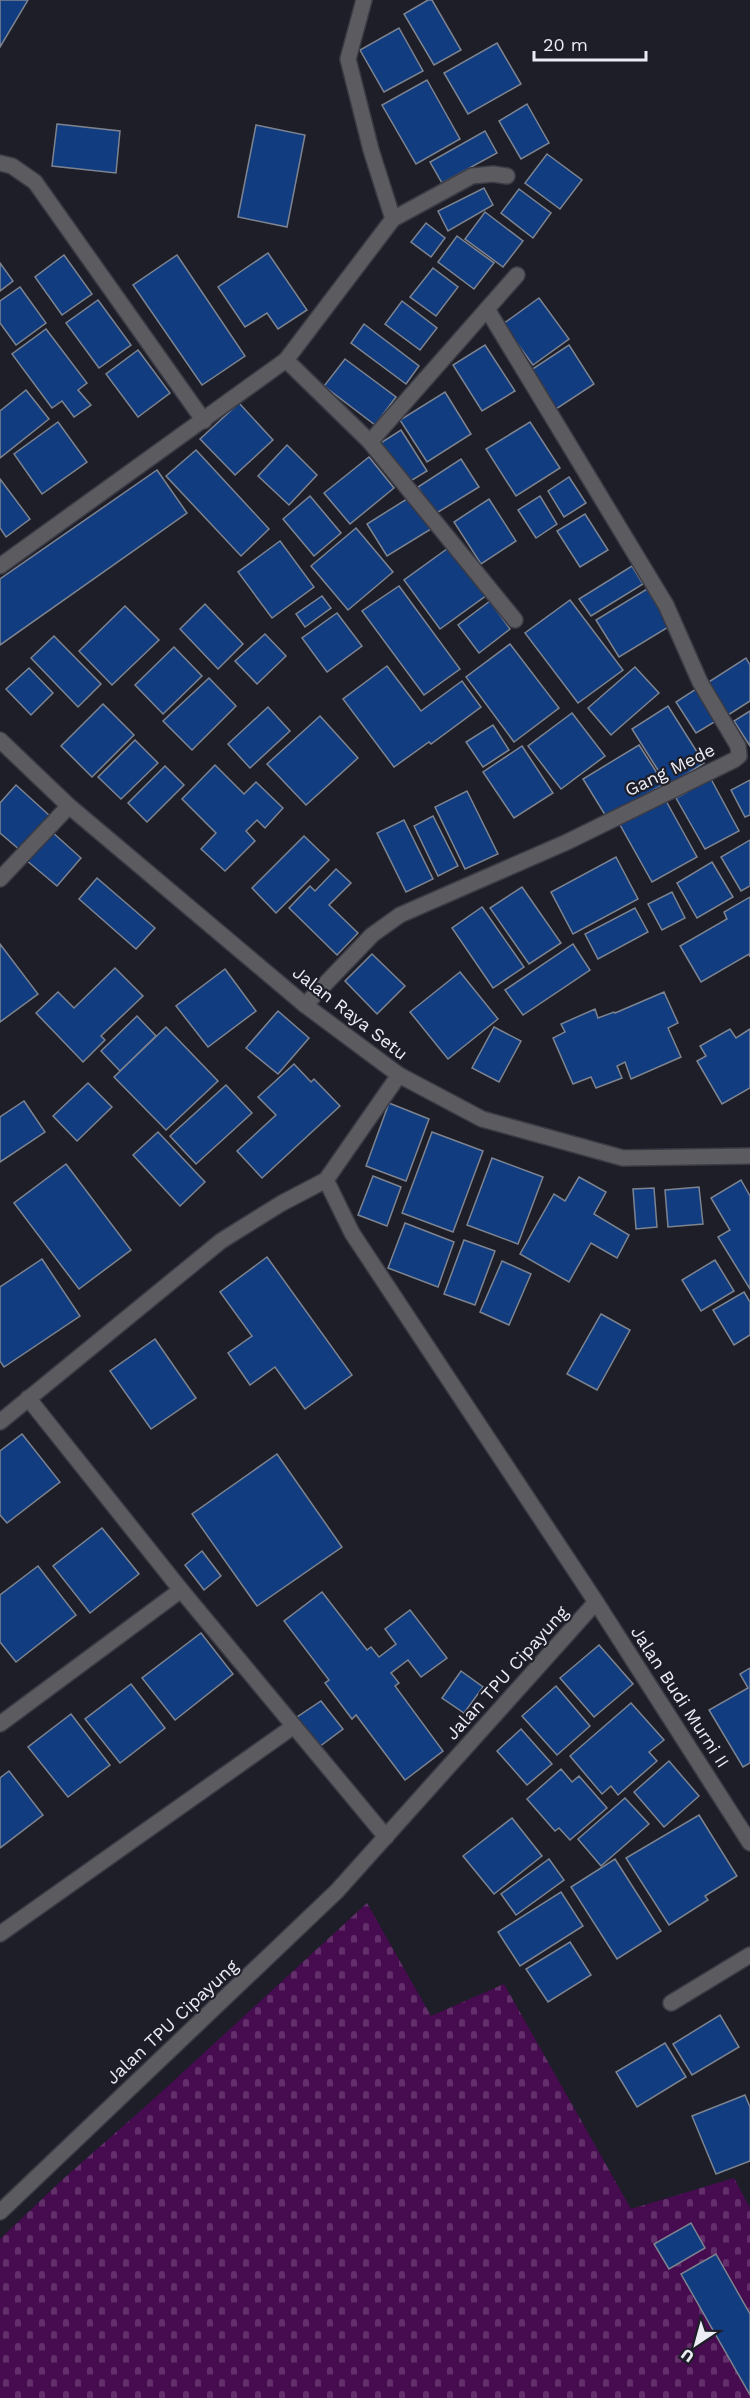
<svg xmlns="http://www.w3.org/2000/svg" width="750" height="2398" font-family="'Work Sans',sans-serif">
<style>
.cemetery{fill:url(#cemetery-stones)}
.building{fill:#113c80;stroke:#7d8490;stroke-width:1.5}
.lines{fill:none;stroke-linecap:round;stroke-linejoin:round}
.service-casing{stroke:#3a3b45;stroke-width:18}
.minor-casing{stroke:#3a3b45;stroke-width:18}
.tertiary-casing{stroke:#3a3b45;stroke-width:18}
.service{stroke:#5c5b60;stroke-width:15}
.minor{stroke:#5c5b60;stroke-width:15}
.tertiary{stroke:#5c5b60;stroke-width:15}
.labels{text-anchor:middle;stroke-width:4.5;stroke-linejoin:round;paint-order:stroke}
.street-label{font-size:18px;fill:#ebecf4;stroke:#1d1e28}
</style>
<defs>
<pattern id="cemetery-stones" width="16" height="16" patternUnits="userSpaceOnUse" patternTransform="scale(1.5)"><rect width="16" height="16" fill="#470b50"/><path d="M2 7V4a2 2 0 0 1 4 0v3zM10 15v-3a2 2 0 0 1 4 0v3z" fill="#622f6a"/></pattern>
</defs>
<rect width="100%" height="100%" fill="#1d1e28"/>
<path class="cemetery" d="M367 1903 431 2016 504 1984 631 2209 734 2178 750 2208V2398H0V2239L62 2180 156 2097Z"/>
<g class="building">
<path d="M0 0H28L0 47Z"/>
<path d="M428 0H432L461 50 434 65 404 14Z"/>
<path d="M399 28 423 71 384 92 360 50Z"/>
<path d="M497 43 521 84 468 114 444 73Z"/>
<path d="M427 80 460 139 416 164 382 105Z"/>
<path d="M527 104 549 143 521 159 499 121Z"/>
<path d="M57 124 120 131 116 173 52 166Z"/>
<path d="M256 125 305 135 287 227 238 217Z"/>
<path d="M485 131 497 153 442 183 430 162Z"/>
<path d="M547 154 582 180 560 209 525 183Z"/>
<path d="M484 188 493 205 448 231 438 211Z"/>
<path d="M519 189 551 213 533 238 501 213Z"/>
<path d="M485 212 523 241 503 267 465 239Z"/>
<path d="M426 223 445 238 431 257 411 242Z"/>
<path d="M457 236 494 263 474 289 438 262Z"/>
<path d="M268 253 307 310 278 329 267 313 245 327 218 287Z"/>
<path d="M64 255 92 294 62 315 35 277Z"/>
<path d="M177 255 245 356 202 385 133 285Z"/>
<path d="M0 263 13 281 0 291Z"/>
<path d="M433 268 458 287 436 316 410 297Z"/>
<path d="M20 287 46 323 16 345 0 323V301Z"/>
<path d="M539 298 569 339 533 365 503 324Z"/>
<path d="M98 300 131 345 99 368 66 323Z"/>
<path d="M402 301 437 328 420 350 385 324Z"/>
<path d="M364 324 419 366 406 384 351 343Z"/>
<path d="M46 329 87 383 78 390 91 405 74 417 62 401 52 408 12 354Z"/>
<path d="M485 345 515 391 482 411 453 365Z"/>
<path d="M569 345 594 384 553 411 528 372Z"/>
<path d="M138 350 170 393 138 417 106 374Z"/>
<path d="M345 359 396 397 375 425 324 386Z"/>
<path d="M26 390 49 419 0 458V411Z"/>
<path d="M445 392 471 434 427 462 400 420Z"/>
<path d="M239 403 273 440 235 475 200 439Z"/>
<path d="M58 422 87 462 42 494 14 454Z"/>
<path d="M530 422 560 468 516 496 486 449Z"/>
<path d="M401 430 427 471 404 485 379 444Z"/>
<path d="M287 445 317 475 289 505 258 476Z"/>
<path d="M196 450 269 529 241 556 166 476Z"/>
<path d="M369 457 394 488 350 524 324 493Z"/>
<path d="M461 459 479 487 435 514 418 487Z"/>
<path d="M157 470 187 513 0 645V579Z"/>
<path d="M569 477 586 503 564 517 548 491Z"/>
<path d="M0 479 30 519 6 537 0 528Z"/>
<path d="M310 496 341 533 314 556 283 519Z"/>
<path d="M540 496 557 524 536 538 518 510Z"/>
<path d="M410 497 431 529 387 556 367 524Z"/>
<path d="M489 499 516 541 481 564 454 522Z"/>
<path d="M585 514 608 550 580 567 557 531Z"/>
<path d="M356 528 393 572 348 610 311 566Z"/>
<path d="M280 541 314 587 272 618 238 572Z"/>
<path d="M451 546 487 595 440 629 404 580Z"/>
<path d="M632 566 643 584 591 616 579 599Z"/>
<path d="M399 586 460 669 424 695 362 611Z"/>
<path d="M647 589 670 626 619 657 596 620Z"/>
<path d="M322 596 331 608 305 627 296 614Z"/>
<path d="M570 600 623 670 578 703 525 633Z"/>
<path d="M490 601 510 629 479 653 458 625Z"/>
<path d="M205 604 243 644 218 669 180 629Z"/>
<path d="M125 606 159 640 112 685 79 651Z"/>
<path d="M337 613 362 646 327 672 302 638Z"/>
<path d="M265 634 286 656 257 684 235 661Z"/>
<path d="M54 636 101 684 78 707 31 658Z"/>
<path d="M510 644 559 708 514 742 466 677Z"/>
<path d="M174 647 202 676 163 714 135 685Z"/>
<path d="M746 658 750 665V701L725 717 704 685Z"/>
<path d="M387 666 421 711 462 681 481 707 431 744 429 742 394 767 343 699Z"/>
<path d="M635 667 659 693 611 735 588 708Z"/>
<path d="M29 668 53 693 31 715 6 689Z"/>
<path d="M209 678 236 706 192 750 163 721Z"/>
<path d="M696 689 716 721 696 733 676 702Z"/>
<path d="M103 704 134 735 92 777 61 746Z"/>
<path d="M668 706 704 763 668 786 632 729Z"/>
<path d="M268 707 290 731 250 768 228 744Z"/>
<path d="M750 711V746L734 721Z"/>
<path d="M572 713 605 756 561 789 528 746Z"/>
<path d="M320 716 358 758 306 805 267 764Z"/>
<path d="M493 725 509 750 483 767 466 742Z"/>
<path d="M135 740 158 763 121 799 98 777Z"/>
<path d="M639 745 664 784 607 818 583 779Z"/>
<path d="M522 746 553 793 514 818 483 772Z"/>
<path d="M215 765 244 794 256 782 283 808 265 828 257 820 246 831 255 841 225 871 201 849 216 833 182 799Z"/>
<path d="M165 766 184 785 147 822 128 803Z"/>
<path d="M711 779 739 831 705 849 676 798Z"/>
<path d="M750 780V815L745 817 731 790Z"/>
<path d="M16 785 50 816 20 850 0 833V803Z"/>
<path d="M467 791 498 854 465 869 435 807Z"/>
<path d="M665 799 697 857 652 882 619 823Z"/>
<path d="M433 816 458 866 438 876 414 826Z"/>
<path d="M404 820 433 879 406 892 377 833Z"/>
<path d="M51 831 81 858 57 886 26 860Z"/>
<path d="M304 836 329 860 276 913 252 888Z"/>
<path d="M750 840V886L741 891 721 857Z"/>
<path d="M616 857 638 899 573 934 551 892Z"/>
<path d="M712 862 733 897 697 918 677 883Z"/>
<path d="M336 869 351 883 329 905 358 933 337 955 289 908 310 886 315 891Z"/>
<path d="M97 878 155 928 136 949 79 899Z"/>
<path d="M522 887 561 943 529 964 490 908Z"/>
<path d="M672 892 685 918 662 930 648 904Z"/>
<path d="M750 897V957L749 954 701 982 680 946 727 919 724 912Z"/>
<path d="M482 907 524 967 493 988 452 928Z"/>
<path d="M635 908 648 932 598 959 585 934Z"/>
<path d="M0 944 38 994 0 1022Z"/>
<path d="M573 944 590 970 523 1015 505 990Z"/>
<path d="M372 954 405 986 377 1014 345 981Z"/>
<path d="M115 968 143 996 101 1036 105 1040 83 1062 36 1013 58 992 74 1008Z"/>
<path d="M225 969 256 1011 208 1047 176 1006Z"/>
<path d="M460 972 498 1019 448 1059 410 1012Z"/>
<path d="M664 992 678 1023 668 1028 681 1057 631 1079 625 1062 617 1066 622 1078 596 1088 591 1077 573 1084 553 1038 565 1032 561 1024 595 1009 598 1018 614 1012 615 1013Z"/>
<path d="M278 1011 309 1038 278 1074 246 1048Z"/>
<path d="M137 1016 156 1036 120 1071 101 1051Z"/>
<path d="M166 1027 218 1081 166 1130 114 1077Z"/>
<path d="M494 1027 521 1041 499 1082 472 1068Z"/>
<path d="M730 1029 736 1038 750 1029V1088L722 1104 697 1061 706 1056 700 1046Z"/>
<path d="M294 1064 311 1082 314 1079 340 1106 262 1178 237 1151 276 1115 258 1097Z"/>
<path d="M88 1083 112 1107 77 1141 53 1116Z"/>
<path d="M226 1085 252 1113 196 1164 170 1136Z"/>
<path d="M24 1101 45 1132 0 1162V1117Z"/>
<path d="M389 1103 429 1119 406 1181 366 1166Z"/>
<path d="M158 1132 205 1182 180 1206 133 1155Z"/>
<path d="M432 1132 483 1151 453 1232 402 1213Z"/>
<path d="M492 1158 543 1177 518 1244 467 1225Z"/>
<path d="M66 1164 131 1250 79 1289 14 1203Z"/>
<path d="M373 1176 401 1187 387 1226 358 1215Z"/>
<path d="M579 1177 606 1192 594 1214 629 1235 617 1258 591 1243 569 1282 520 1254 554 1194 565 1201Z"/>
<path d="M741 1180 750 1196V1289L718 1237 730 1230 711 1198Z"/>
<path d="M699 1187 703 1224 668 1227 665 1190Z"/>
<path d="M654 1188 657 1227 636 1229 633 1189Z"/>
<path d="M405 1223 454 1242 438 1287 388 1268Z"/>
<path d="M464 1240 495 1251 475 1305 444 1294Z"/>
<path d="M267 1257 352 1375 305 1409 275 1367 250 1385 228 1353 252 1336 220 1292Z"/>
<path d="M42 1259 80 1316 4 1367 0 1361V1287Z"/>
<path d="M715 1260 734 1291 701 1311 682 1280Z"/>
<path d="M502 1261 531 1274 509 1325 480 1312Z"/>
<path d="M744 1292 750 1302V1335L734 1345 713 1310Z"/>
<path d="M601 1314 630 1330 597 1390 567 1374Z"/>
<path d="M155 1339 196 1398 151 1429 110 1371Z"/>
<path d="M22 1434 60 1482 7 1523 0 1515V1451Z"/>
<path d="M277 1454 342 1547 257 1606 192 1514Z"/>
<path d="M102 1528 139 1574 90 1613 53 1566Z"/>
<path d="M202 1551 221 1576 204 1590 185 1565Z"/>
<path d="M38 1566 76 1615 16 1662 0 1642V1595Z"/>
<path d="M322 1592 367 1650 371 1647 379 1657 396 1644 385 1629 410 1610 447 1658 421 1677 408 1660 391 1673 399 1683 395 1686 443 1751 405 1780 356 1715 352 1719 325 1683 329 1680 284 1621Z"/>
<path d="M201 1633 233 1674 175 1720 142 1678Z"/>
<path d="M599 1645 633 1684 594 1717 560 1678Z"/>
<path d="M750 1668V1763L743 1767 709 1710 748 1688 740 1674Z"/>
<path d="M461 1671 483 1687 464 1713 442 1698Z"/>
<path d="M131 1684 165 1728 120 1763 85 1719Z"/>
<path d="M556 1686 590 1726 557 1755 522 1716Z"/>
<path d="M321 1701 343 1729 319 1747 297 1717Z"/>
<path d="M631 1703 664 1740 649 1752 657 1761 618 1795 611 1786 602 1794 570 1756Z"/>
<path d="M71 1714 110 1765 68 1797 28 1747Z"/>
<path d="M521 1729 552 1764 527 1785 497 1751Z"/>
<path d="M669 1761 699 1796 664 1827 634 1792Z"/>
<path d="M561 1769 572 1782 579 1776 607 1808 570 1840 559 1828 555 1831 527 1799Z"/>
<path d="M9 1771 43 1815 0 1848V1778Z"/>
<path d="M625 1798 649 1824 601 1866 578 1839Z"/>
<path d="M699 1815 737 1876 705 1896 708 1900 669 1925 626 1858Z"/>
<path d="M512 1818 542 1856 494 1894 463 1856Z"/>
<path d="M549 1859 564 1880 516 1915 501 1894Z"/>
<path d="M615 1859 661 1931 617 1959 571 1887Z"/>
<path d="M561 1892 583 1926 520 1966 498 1932Z"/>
<path d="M570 1942 591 1975 548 2002 526 1969Z"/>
<path d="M720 2015 739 2047 692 2075 673 2044Z"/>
<path d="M665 2043 686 2077 637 2107 616 2072Z"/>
<path d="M745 2095 750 2107V2161L716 2174 692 2116Z"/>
<path d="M691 2223 705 2248 669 2269 654 2244Z"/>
<path d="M716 2254 750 2314V2395L681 2274Z"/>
</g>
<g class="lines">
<g class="service-casing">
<g id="service">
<path d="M0 1422 221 1241 282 1203 326 1180"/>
<path d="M671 2003 750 1955"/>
</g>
</g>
<g class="minor-casing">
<g id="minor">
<path d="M0 163 12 166 35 182 204 421"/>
<path d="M393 219 472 176 493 174 507 176"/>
<path d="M286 360 370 442 515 620"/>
<path d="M370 442 517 275"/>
<path d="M0 566 286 360 393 219 371 150 348 59 364 0"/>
<path d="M0 879 69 806"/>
<path d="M305 1005 372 935 400 915 567 842 734 760 739 756 738 746 700 682 666 605 487 309"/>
<path d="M181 1590 386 1837"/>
<path d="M596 1602 750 1843"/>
<path d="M0 1724 181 1590 28 1398"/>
<path d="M0 1934 294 1726"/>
<path d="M0 2212 337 1891 596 1602 352 1233 326 1180 399 1075"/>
</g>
</g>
<g class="tertiary-casing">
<path id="tertiary" d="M0 740 69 806 305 1005 399 1075 482 1119 623 1158 750 1156"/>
</g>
<use href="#service" class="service"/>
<use href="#minor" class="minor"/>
<use href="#tertiary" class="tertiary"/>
</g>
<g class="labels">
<g class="street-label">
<text transform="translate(670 770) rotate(-26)" y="6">Gang Mede</text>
<text transform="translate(350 1013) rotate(38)" y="6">Jalan Raya Setu</text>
<text transform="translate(507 1673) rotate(-48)" y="6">Jalan TPU Cipayung</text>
<text transform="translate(680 1697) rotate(57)" y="6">Jalan Budi Murni II</text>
<text transform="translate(172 2022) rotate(-43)" y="6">Jalan TPU Cipayung</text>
</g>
</g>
<g transform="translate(696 2344) rotate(216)" stroke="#1d1e28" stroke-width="4.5" paint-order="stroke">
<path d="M0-4.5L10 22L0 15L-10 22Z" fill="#ebecf4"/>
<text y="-9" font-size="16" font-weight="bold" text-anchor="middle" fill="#ebecf4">U</text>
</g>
<path d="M534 51v9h112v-9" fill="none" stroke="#ebecf4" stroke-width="3"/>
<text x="543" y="51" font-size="18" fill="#ebecf4" stroke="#1d1e28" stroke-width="4.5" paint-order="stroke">20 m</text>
</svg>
